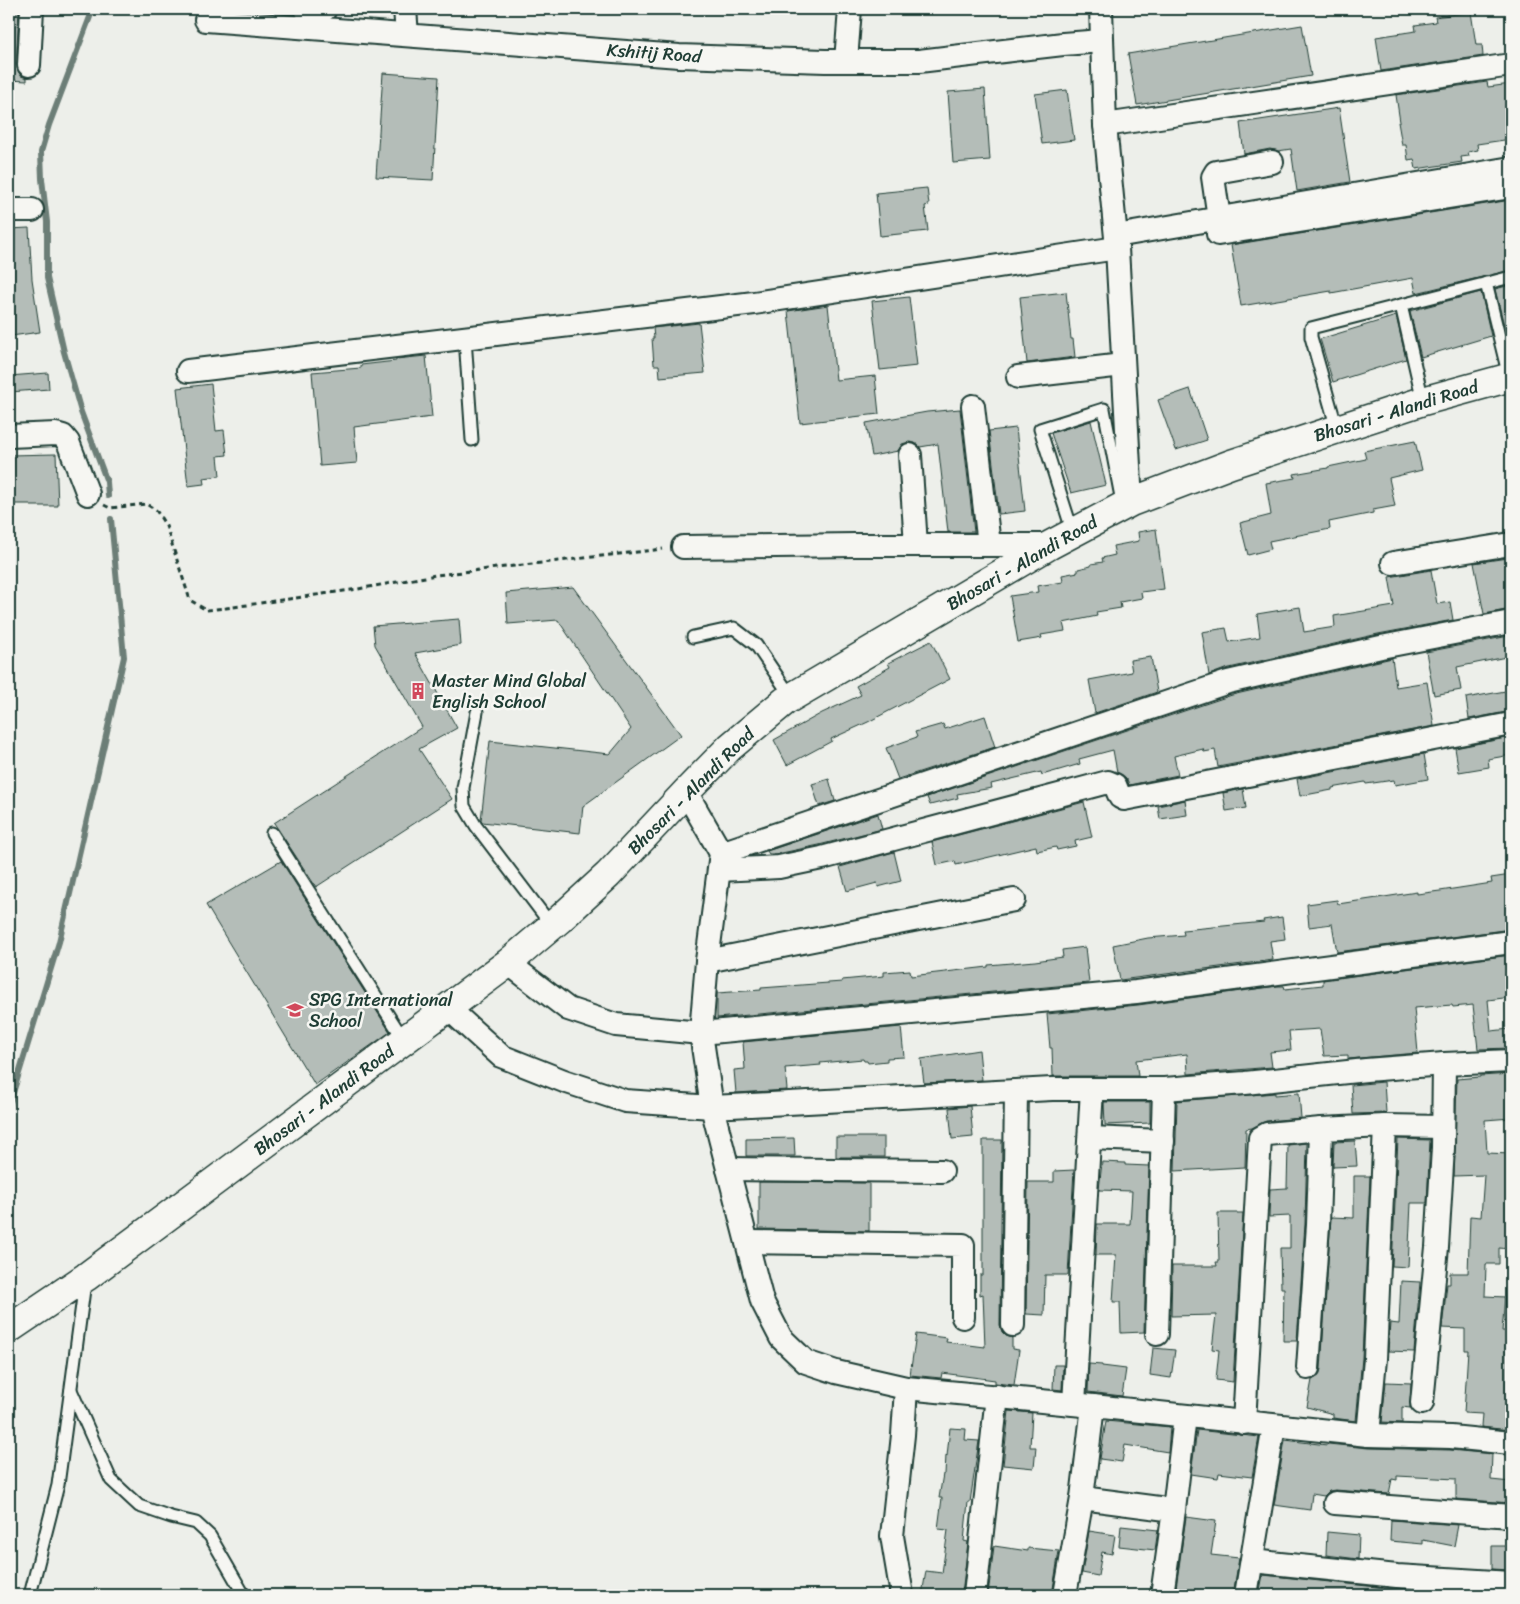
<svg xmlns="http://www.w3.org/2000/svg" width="1520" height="1604" font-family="Sriracha,sans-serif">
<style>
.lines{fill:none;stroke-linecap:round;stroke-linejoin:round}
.stream{stroke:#6c7e77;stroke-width:6}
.building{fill:#b4bdb8;stroke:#1f3d34}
.service-casing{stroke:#1f3d34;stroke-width:15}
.minor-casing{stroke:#1f3d34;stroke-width:26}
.primary-casing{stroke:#1f3d34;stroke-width:31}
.path{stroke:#1f3d34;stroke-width:3;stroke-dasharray:5 4;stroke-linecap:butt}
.service{stroke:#f6f6f2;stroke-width:11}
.minor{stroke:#f6f6f2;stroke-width:22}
.primary{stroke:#f6f6f2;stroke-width:28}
.labels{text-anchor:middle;stroke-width:5;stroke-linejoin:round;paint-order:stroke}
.street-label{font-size:18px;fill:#1f3d34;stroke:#f6f6f2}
.poi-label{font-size:18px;fill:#1f3d34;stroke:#f6f6f2;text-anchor:start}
</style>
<rect width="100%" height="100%" fill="#edefea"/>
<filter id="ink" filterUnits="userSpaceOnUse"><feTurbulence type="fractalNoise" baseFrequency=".02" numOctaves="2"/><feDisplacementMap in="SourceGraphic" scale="10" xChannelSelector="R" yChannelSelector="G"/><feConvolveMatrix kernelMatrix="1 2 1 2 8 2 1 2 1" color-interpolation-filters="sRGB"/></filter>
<g filter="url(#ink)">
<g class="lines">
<g class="stream">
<path d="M93 9 49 125 41 152 42 179 47 222V278L64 352 81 412 107 482 108 496"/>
<path d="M9 1106 59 942 124 657 111 519"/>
</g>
</g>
<g class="building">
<path d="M9 9H19L16 65 18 71 21 76 27 78V81L9 80Z"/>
<path d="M1471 12 1476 45H1482L1483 56 1381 71 1376 37 1416 31 1415 25 1436 22 1435 17Z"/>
<path d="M1302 25 1311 76 1137 105 1128 54Z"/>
<path d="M383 73 439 77 433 180 376 177Z"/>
<path d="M1487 82 1488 87 1511 84V139L1477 144 1478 150 1468 152 1469 156 1461 157 1462 162 1416 169 1414 159 1408 160 1406 145H1402L1398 122H1400L1396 95Z"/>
<path d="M985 89 990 160 953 163 948 92Z"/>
<path d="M1067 90 1074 140 1042 144 1035 94Z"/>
<path d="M1339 108 1350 182 1297 191 1291 149 1278 151 1270 149 1244 154 1240 123Z"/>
<path d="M927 188 929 205 925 206 928 231 880 236 876 193Z"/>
<path d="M1511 200V270L1416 293 1413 278 1331 293V291L1241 306 1231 245Z"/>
<path d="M29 228 32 279 40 332 11 336 9 322V229Z"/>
<path d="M1511 285V323L1504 325 1495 289Z"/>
<path d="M1066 292 1071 339H1073L1075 357 1027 363 1020 297Z"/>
<path d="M1481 292 1491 336 1421 357 1410 311Z"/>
<path d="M909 297 917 366 880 370 872 301Z"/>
<path d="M828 305 836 380 875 376 879 414 800 423 788 311Z"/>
<path d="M1396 316 1406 359 1333 382 1320 339Z"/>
<path d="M699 323 705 373 660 377 659 365H654L652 338H654L653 328Z"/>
<path d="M426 356 432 417 354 427 357 463 320 466 312 372 361 368V365L396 361V359Z"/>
<path d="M48 373 49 389 10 392 9 376Z"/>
<path d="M211 384 216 431 224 430 227 455 218 456 220 476 203 478 204 484 188 486 177 388Z"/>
<path d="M1190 389 1207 440 1176 450 1158 400Z"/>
<path d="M960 409 974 532H948L938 444 920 447 915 443 909 442 902 444 898 451 872 456 866 423 927 412Z"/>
<path d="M1091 421 1106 485 1071 493 1051 433Z"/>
<path d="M1016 428 1025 511 999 514 989 431Z"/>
<path d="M1415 441 1422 470 1389 478 1395 506 1373 510V513L1329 522 1330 529 1269 541 1271 549 1248 555 1240 523 1271 515 1266 483 1295 478 1294 474 1328 468V467L1366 459 1364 451Z"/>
<path d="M56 454 58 506H30V504H9V455Z"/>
<path d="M1156 529 1164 589 1141 592 1142 598 1120 602 1121 608 1096 612 1097 616 1063 623 1065 631 1041 635 1042 638 1018 642 1010 596 1038 592 1037 586 1063 582 1062 575 1078 572V569L1091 566V564L1103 562 1102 558 1115 555 1113 546 1139 541 1138 532Z"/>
<path d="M1507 558 1511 576V609L1484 614 1474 563Z"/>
<path d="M1431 570 1437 604 1450 602 1453 620 1378 634 1225 669 1209 675 1202 632 1226 628 1229 642 1260 637 1257 614 1300 607 1304 632 1335 627 1334 616 1394 606 1389 577Z"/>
<path d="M573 587 681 735 583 806 580 833 482 822 481 820 490 741 610 754 631 729 558 620 508 624 506 593Z"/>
<path d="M459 619 461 645 415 653 457 728 419 749 452 799 316 887 274 823 422 727 375 645 373 626Z"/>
<path d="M1509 636 1511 656 1457 667 1461 690 1434 695 1426 652Z"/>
<path d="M931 641 950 679 868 722 831 739 832 741 787 765 774 740 822 713 861 695 856 686 890 667 888 663Z"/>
<path d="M1151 657 1157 692 1095 713 1089 680 1132 672 1130 660Z"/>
<path d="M1392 658 1396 687 1427 682 1434 726 1218 767 1215 750 1204 752 1203 749 1174 756 1178 775 1129 785 1127 779 1117 772 1113 750 1079 759 1080 764 1042 775 1041 772 991 784 992 788 957 794 958 798 930 805 927 797 1232 695Z"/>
<path d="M1511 690V711L1469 719 1466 698Z"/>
<path d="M985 716 995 747 898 779 886 748 917 737 915 732 943 724 945 729Z"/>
<path d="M1511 737V755L1488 759 1489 767 1459 772 1455 748Z"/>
<path d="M1424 754 1428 779 1395 785 1394 780 1366 784 1365 782 1332 788V790L1300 796 1297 779Z"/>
<path d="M829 779 835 801 819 806 812 784Z"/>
<path d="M1243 789 1246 808 1226 811 1223 793Z"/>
<path d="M1185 800 1187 815 1160 819 1158 806Z"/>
<path d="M1084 802 1092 837 1075 841 1076 846 1057 850 1056 847 1037 851 1036 846 956 865 955 861 937 865 932 842Z"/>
<path d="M878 814 882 829 819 845 777 854H769L767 851Z"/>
<path d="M894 852 901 881 878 887 877 883 847 891 840 867Z"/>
<path d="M281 861 390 1032 315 1085 206 905Z"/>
<path d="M1511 875V929L1337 952 1332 924 1309 927 1307 904 1337 900 1338 904 1417 892V894L1440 891 1492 883 1491 878Z"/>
<path d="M1282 917 1285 939 1270 941 1273 960 1120 980 1113 945 1148 938 1184 935 1183 930 1264 922 1263 920Z"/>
<path d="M1085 947 1089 983 717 1018V993L761 990V988L842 982V980L884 976V972L910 970 911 976 988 967V965L1035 961 1063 957 1062 950Z"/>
<path d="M1511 955V997L1488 1000 1491 1031 1510 1029 1511 1048 1478 1049 1473 1005 1453 1007 1452 1005 1414 1008 1418 1053 1348 1059V1055L1324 1056 1320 1029 1289 1031 1291 1050 1270 1052 1272 1067 1188 1074 1187 1054 1136 1060 1138 1076H1053L1052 1048H1050L1047 1014 1138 1005 1278 986H1284L1285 989 1323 985V980Z"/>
<path d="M901 1027 904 1057 887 1058V1061L868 1063 867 1061H864L863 1059 820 1063 821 1065 785 1068 787 1090 736 1093 734 1070 745 1069 743 1042Z"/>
<path d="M979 1050 982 1080 924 1083 921 1059Z"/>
<path d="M1511 1074V1118L1485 1120 1487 1153 1511 1154V1249L1499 1248V1264H1486L1485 1296 1505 1297 1502 1331H1511L1510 1430 1481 1427 1482 1414 1464 1413 1468 1350H1465V1329L1442 1328 1447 1284H1450V1273H1468L1470 1216 1481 1217 1484 1175 1454 1176 1457 1079 1480 1077V1076Z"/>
<path d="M1384 1082 1386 1113 1353 1114 1351 1085Z"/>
<path d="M1275 1093V1095L1299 1093 1301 1118 1266 1121 1252 1128 1246 1129 1245 1167 1175 1171 1177 1101Z"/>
<path d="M1104 1102H1150V1123L1105 1125Z"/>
<path d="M970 1106 973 1137 952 1139 949 1108Z"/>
<rect x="836" y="1137" width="48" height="20"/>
<path d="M794 1138 795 1156H746V1139Z"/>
<path d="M1398 1139 1430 1140 1427 1203H1411L1408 1267 1392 1266Z"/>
<path d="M983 1140H1002L1000 1325 1002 1332 1006 1336 1012 1338V1349L1019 1350 1014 1385 995 1383V1380L942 1373 941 1378 910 1375 916 1334 947 1338 946 1342 985 1347 983 1294 980 1295V1275H983Z"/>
<path d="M1355 1141 1357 1166 1333 1167 1334 1142Z"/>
<path d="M1307 1143 1305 1224 1297 1341H1283L1284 1288H1281L1280 1248H1290V1216L1269 1217 1270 1189 1287 1188 1288 1145Z"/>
<path d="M1102 1162 1125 1163V1165L1149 1166 1144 1332 1121 1333 1120 1302H1113L1116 1255H1096L1097 1224H1130L1132 1191 1099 1190Z"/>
<path d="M1074 1170 1068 1275H1045L1044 1315 1026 1314 1028 1182H1054V1171Z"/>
<path d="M1354 1176H1370L1362 1358 1356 1421 1333 1418V1414L1307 1407 1312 1380 1319 1376 1321 1369 1331 1217 1354 1218Z"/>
<path d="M759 1182 869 1183V1231L759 1229Z"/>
<path d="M1218 1213H1243L1233 1382 1216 1380 1219 1350 1212 1349 1216 1315 1171 1316 1172 1266H1217L1216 1262H1219Z"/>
<path d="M1401 1281 1420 1282 1414 1352 1388 1351 1390 1323 1399 1324Z"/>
<path d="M1153 1348 1175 1350 1171 1378 1150 1375Z"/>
<path d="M1089 1364 1102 1365V1366L1126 1369 1122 1396 1088 1392Z"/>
<path d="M1054 1365H1063L1062 1390 1053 1389Z"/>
<path d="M1386 1382 1411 1383 1410 1408 1402 1407V1423L1382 1422Z"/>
<path d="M1009 1411 1032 1413 1030 1447H1036L1034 1468 1003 1465Z"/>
<path d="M1106 1421 1170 1427 1168 1452 1125 1445 1122 1462 1100 1459Z"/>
<path d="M950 1428 966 1429 965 1440 979 1441 970 1502H968L964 1541 968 1542 962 1595H922L926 1571 942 1573 948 1530 938 1529 942 1498H939L943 1474H945L946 1455 947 1456Z"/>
<path d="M1197 1430 1259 1437 1252 1477 1219 1473 1218 1478 1191 1474Z"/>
<path d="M1285 1440 1327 1445 1328 1444 1368 1448 1450 1450 1492 1454 1491 1480 1511 1482V1503L1456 1499V1479L1397 1476V1480L1392 1479 1389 1494 1335 1490 1329 1491 1324 1496 1312 1494 1310 1510 1274 1505Z"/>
<path d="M1186 1517 1216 1521 1211 1555 1239 1558 1233 1595H1175Z"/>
<path d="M1391 1520 1458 1525 1454 1546 1423 1540V1544L1390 1541Z"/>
<path d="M1121 1526 1158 1530 1155 1550 1119 1546Z"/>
<path d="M1089 1531 1115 1535 1112 1554 1102 1552 1098 1576 1082 1573Z"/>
<path d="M1327 1532 1359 1535 1358 1559 1326 1555Z"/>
<path d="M994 1546 1028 1551V1548L1059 1551 1052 1595H988Z"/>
<path d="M1492 1546H1511V1570L1492 1569Z"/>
<path d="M1263 1575 1396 1589 1464 1593V1595H1259Z"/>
</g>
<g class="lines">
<g class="service-casing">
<g id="service">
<path d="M1486 283 1509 377"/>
<path d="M1401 305 1423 401"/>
<path d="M465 338 472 440"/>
<path d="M1337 429 1311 337V328L1511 277"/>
<path d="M1073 533 1040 429 1104 409 1121 497"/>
<path d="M693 637 734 628 756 645 792 698"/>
<path d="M477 712 463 788 464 806 476 826 552 926"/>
<path d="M272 833 404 1040"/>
<path d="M71 1390 111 1480 139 1506 171 1517 196 1523 210 1536 244 1595"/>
<path d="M30 1595 58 1485 85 1282"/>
</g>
</g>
<g class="minor-casing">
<g id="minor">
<path d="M306 9 310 10 325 9"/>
<path d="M405 9 407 35"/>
<path d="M1101 9 1105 125 1117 248 1131 502"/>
<path d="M206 20 679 56 825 61H919L1063 44 1102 41"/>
<path d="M846 61 850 9"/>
<path d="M29 65 32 9"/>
<path d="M1105 125 1511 65"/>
<path d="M9 210H32"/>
<path d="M1219 218 1213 177 1216 172 1272 162"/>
<path d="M1218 234 1511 187"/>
<path d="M1116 236 1511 168"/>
<path d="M188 371 754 303 1117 248"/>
<path d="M1018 377 1123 365"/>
<path d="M973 406 989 545"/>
<path d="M9 436 56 434 63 436 68 442 88 494"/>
<path d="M910 455 916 545"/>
<path d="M683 547 855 545H1050"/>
<path d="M1393 563 1511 544"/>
<path d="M686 792 721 853 707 961 701 1033 712 1107 1052 1089H1164L1245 1083 1366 1070 1444 1064 1511 1061"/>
<path d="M721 853 1228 682 1381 647 1511 622"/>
<path d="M719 870 779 867 822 858 1108 782 1115 785 1120 797 1124 799 1511 724"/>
<path d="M707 961 1014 900"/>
<path d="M508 963 568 1009 616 1025 701 1033 1136 992 1511 942"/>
<path d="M448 1008 501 1056 564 1081 625 1101 712 1107 762 1301 781 1338 806 1362 836 1372 906 1388 903 1435 892 1536 902 1595"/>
<path d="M1385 1126 1443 1127"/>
<path d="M1090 1138 1163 1141"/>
<path d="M728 1169 942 1171"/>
<path d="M747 1242 963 1245V1317"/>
<path d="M1013 1325 1016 1091"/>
<path d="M1157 1334 1164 1089"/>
<path d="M1308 1368 1318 1225 1321 1129"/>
<path d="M906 1388 1093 1406 1368 1435 1451 1437 1511 1443"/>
<path d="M1422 1403 1437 1247 1443 1148 1444 1064"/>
<path d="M1074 1404 1092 1089"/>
<path d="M1244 1423 1260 1138 1267 1134 1321 1129 1385 1126 1375 1359 1368 1435"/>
<path d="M1082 1498 1093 1406"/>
<path d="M1335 1503 1511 1516"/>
<path d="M1174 1510 1185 1416"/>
<path d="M1252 1561 1397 1576 1511 1583"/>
<path d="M975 1595 997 1396"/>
<path d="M1065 1595 1082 1498 1174 1510 1162 1595"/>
<path d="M1246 1595 1274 1426"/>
</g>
</g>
<g class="primary-casing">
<path id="primary" d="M9 1329 86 1277 508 963 560 919 608 875 686 792 730 747 785 701 1050 545 1131 502 1231 464 1423 401 1511 377"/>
</g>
<path class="path" d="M104 505 110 508 146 504 156 510 166 526 190 600 206 610 226 608 358 589 436 575 663 549"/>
<use href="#service" class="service"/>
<use href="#minor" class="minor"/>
<use href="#primary" class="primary"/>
</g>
</g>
<defs>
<g id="building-bare" transform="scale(1.35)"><path d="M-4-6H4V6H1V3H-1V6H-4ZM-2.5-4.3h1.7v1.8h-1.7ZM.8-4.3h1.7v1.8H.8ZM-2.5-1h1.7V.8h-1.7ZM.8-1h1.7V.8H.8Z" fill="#d1495b" stroke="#f6f6f2" stroke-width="2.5" paint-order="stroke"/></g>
<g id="school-bare" transform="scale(1.35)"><path d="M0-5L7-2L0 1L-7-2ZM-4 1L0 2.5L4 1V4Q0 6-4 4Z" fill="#d1495b" stroke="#f6f6f2" stroke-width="2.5" paint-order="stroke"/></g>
</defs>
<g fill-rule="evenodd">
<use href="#building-bare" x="418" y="691"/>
<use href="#school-bare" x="295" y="1010"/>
</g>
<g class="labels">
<g class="street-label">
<text transform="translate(654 53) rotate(4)" y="6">Kshitij Road</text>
<text transform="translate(1396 411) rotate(-17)" y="6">Bhosari - Alandi Road</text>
<text transform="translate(1022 563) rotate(-30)" y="6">Bhosari - Alandi Road</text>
<text transform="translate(691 791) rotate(-45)" y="6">Bhosari - Alandi Road</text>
<text transform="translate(324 1100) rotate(-37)" y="6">Bhosari - Alandi Road</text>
</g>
<g class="poi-label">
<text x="432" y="687">Master Mind Global<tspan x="432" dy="21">English School</tspan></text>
<text x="309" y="1006">SPG International<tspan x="309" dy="21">School</tspan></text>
</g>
</g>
<rect width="1520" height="1604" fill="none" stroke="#f6f6f2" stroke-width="30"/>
<rect x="15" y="15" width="1490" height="1574" fill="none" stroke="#1f3d34" stroke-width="2" filter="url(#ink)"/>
</svg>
